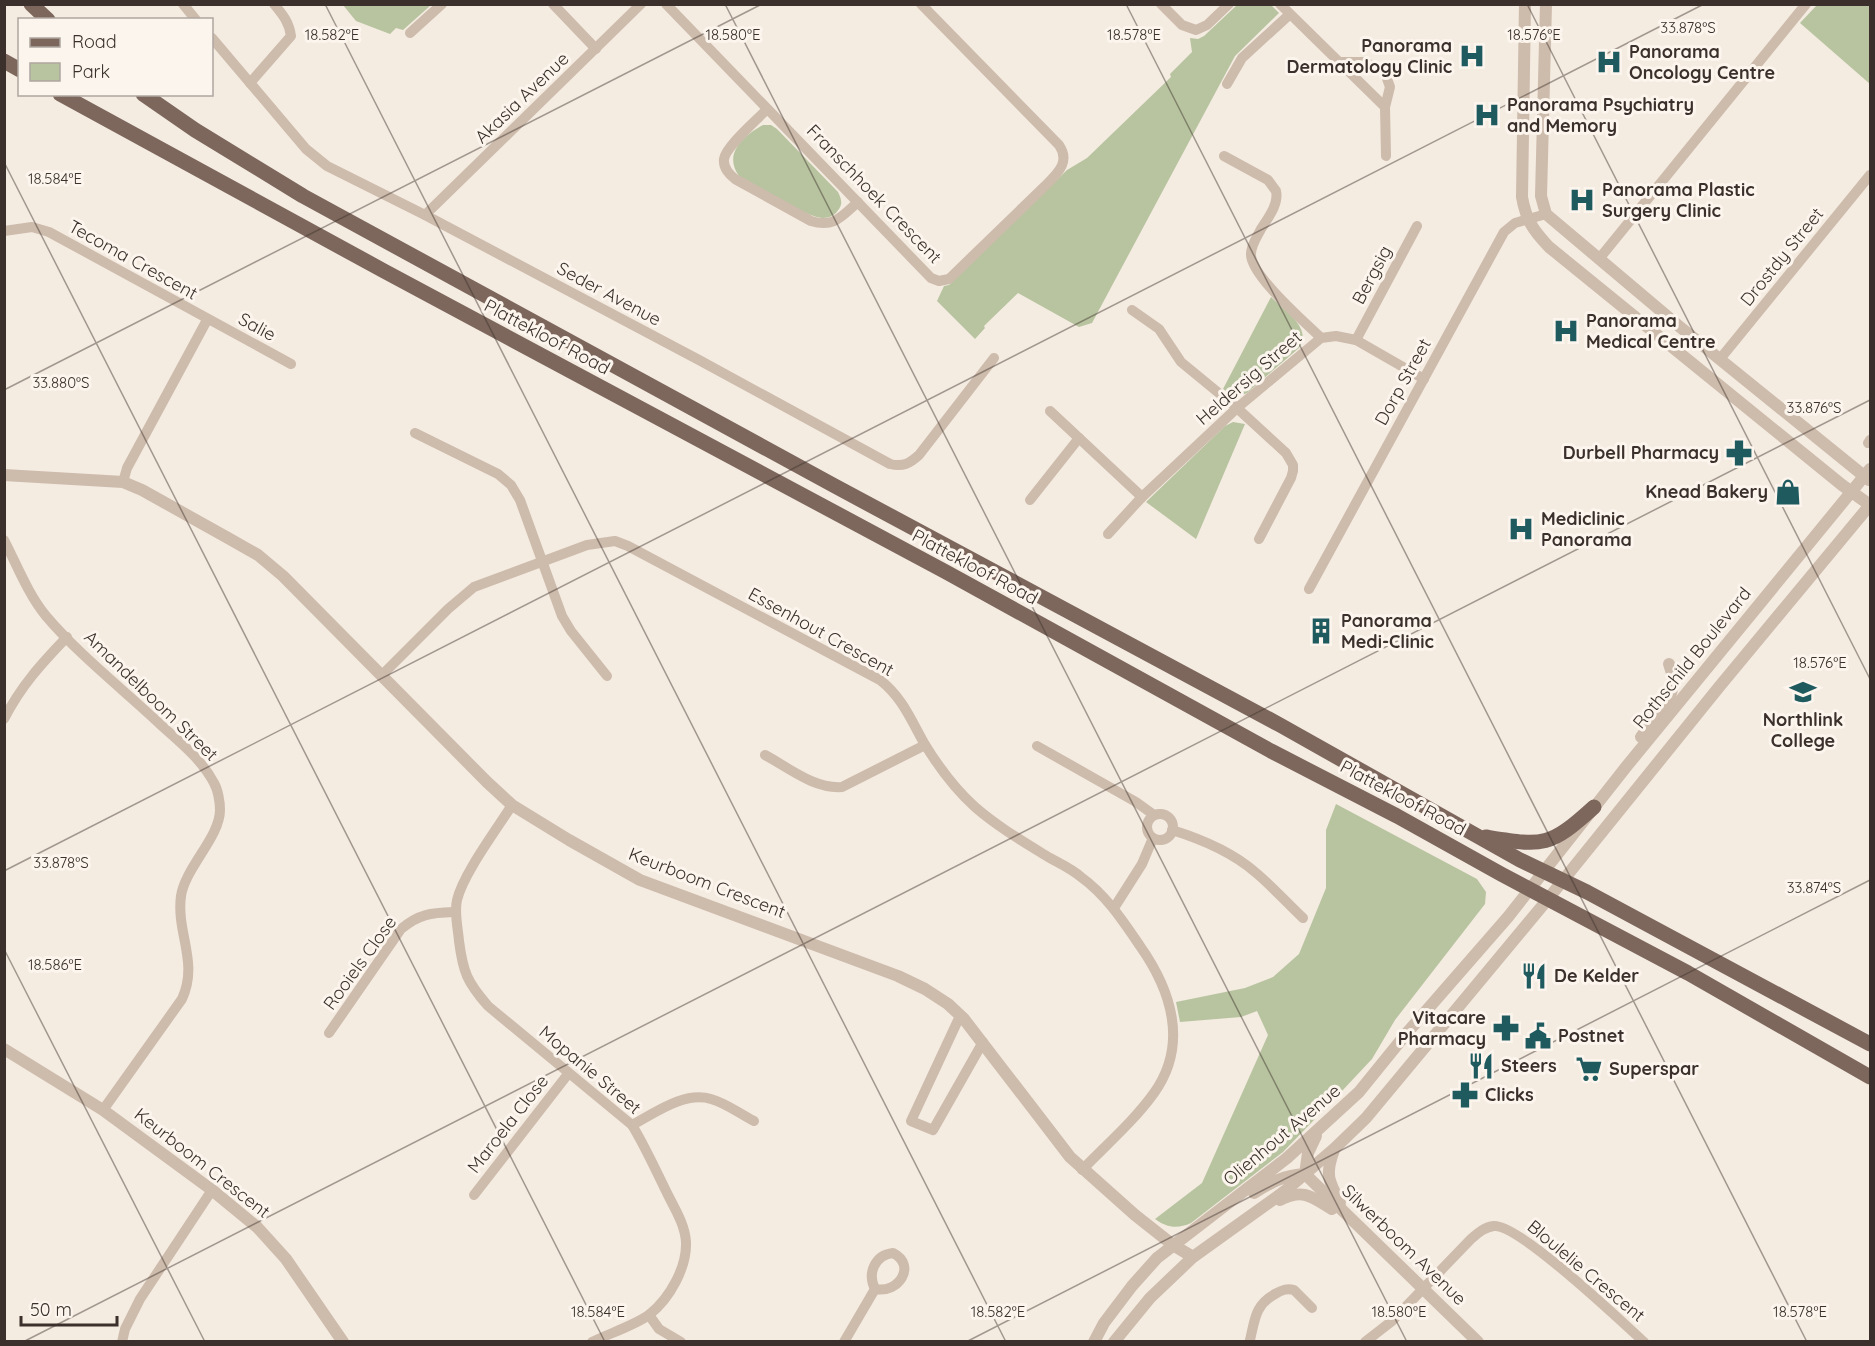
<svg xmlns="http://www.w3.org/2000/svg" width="1875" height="1346" font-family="Quicksand,sans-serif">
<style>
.green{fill:#b8c4a0}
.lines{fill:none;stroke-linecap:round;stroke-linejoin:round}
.minor{stroke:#cdbbac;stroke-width:10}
.tertiary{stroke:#cdbbac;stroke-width:12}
.primary{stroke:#7d675c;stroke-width:15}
.ticks{fill:none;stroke:#3b302b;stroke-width:1.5;stroke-opacity:0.45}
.labels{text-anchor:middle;stroke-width:6;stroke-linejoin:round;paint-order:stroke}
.poi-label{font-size:18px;font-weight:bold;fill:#3b302b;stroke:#fbf5ee;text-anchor:start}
.street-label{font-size:18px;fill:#3b302b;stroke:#fbf5ee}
.ticks-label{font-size:15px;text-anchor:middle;fill:#3b302b;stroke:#fbf5ee;stroke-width:6;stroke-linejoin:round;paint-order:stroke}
</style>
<rect width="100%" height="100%" fill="#f4ebe1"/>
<g class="green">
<path d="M343 5H431L403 30 396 28 390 34 356 21Z"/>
<path d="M1237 5H1271L1279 13 1235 56 1092 323 1079 327 1018 293 984 326 985 328 975 339 937 301 944 286 949 285 1067 170 1087 158 1171 77 1170 74 1192 52 1190 38 1198 39 1204 36Z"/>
<path d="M1817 5H1870V84L1800 23Z"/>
<path d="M763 125H771L777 129 838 192C841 198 843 203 839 209 835 215 830 218 823 218 807 218 756 185 739 176 723 154 743 136 763 125Z"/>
<path d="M1271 297C1284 310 1313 328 1299 348L1247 393C1238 397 1230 395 1223 389Z"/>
<path d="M1233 422 1245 424 1196 539 1146 502 1225 426Z"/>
<path d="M1336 804 1477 879 1486 892 1485 904 1395 1020 1372 1059 1341 1092 1283 1152 1191 1223C1178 1229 1167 1228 1155 1219L1202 1183 1268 1035 1257 1011 1241 1017 1180 1022 1176 1002 1245 988 1273 977 1299 954 1326 888V830Z"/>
</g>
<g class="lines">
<g class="minor">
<path d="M183 4 196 20"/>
<path d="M553 4 596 49"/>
<path d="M666 4 931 278 939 281 949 279 1047 184C1059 172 1070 161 1059 145L921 4"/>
<path d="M1161 4 1182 25 1196 30 1207 25 1229 4"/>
<path d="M1280 4 1385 107 1386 156"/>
<path d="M410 33 442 4"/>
<path d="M212 38 306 149 327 166 425 215 699 360 890 464C903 467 909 464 919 455L994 358"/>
<path d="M1338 62H1363L1384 70 1390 87 1385 107"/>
<path d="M250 83 291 36C289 22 283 15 274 4"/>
<path d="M1227 84 1242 58 1289 15"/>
<path d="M767 109C757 120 726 146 724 159 723 168 729 174 735 179L811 221C834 228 841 217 858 202"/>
<path d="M1224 156 1268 180 1276 191C1279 204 1268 218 1261 229 1257 237 1251 245 1251 254 1250 275 1306 323 1321 338"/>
<path d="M425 215 641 4"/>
<path d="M4 231 32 227 49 232 291 364"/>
<path d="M1599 259 1806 4"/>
<path d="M1132 310 1159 329 1181 362 1237 408 1286 453 1293 465V471L1291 478 1259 539"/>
<path d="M1356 340 1417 226"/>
<path d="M1720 359 1870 175"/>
<path d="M1050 411 1142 497"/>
<path d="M415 433 498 474 511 485 520 500 562 616 571 631 607 676"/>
<path d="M1868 443 1870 440"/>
<path d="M123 482 127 468 207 320"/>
<path d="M1030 500 1079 438"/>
<path d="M1108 534 1142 497 1237 408 1321 338 1336 336 1356 340 1424 379"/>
<path d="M4 540C17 565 28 594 46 616 80 656 124 690 162 726 181 743 202 760 214 783 218 790 220 802 220 810 220 837 185 868 181 896 176 933 199 962 182 999L103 1110"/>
<path d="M1309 589 1504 232 1515 223 1546 214"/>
<path d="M381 676 448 609 474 587 587 545 615 541 628 546 880 680C902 697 911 720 924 743 938 766 955 789 975 807 998 827 1024 842 1050 858 1061 864 1072 869 1081 877 1106 895 1123 921 1140 946 1171 990 1189 1044 1154 1093 1134 1121 1106 1145 1082 1170"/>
<path d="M4 719C21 686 41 664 67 637"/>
<path d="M1037 746 1136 802 1154 815"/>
<path d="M765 755C789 768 814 789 842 787L925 745"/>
<path d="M512 805C497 829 463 874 457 900 454 913 458 928 459 941 463 972 467 982 488 1006L632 1125C646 1148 656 1171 668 1195 675 1209 685 1225 686 1242 687 1267 670 1298 650 1314 638 1324 608 1334 592 1342"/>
<circle cx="1160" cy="827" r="13"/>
<path d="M1172 830C1201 839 1232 852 1255 872 1272 886 1287 903 1303 918"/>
<path d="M1114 908 1142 864 1153 838"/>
<path d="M960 1016 911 1121 933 1130 983 1042"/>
<path d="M329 1033 401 929C420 913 432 913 456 912"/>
<path d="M632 1125C655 1113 684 1091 711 1099 726 1103 740 1114 754 1121"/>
<path d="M474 1195 568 1074"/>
<path d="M893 1253C917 1265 899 1294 875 1289 867 1273 875 1255 893 1253Z"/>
<path d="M649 1315 659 1329 681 1342"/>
<path d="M1250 1340C1255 1319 1255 1305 1275 1294 1282 1290 1287 1288 1294 1290L1312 1308"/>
<path d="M122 1342 125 1329 140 1299 212 1190"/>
<path d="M844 1342 875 1289"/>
<path d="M1365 1342 1392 1321 1470 1240C1477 1234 1484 1227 1494 1226 1519 1224 1621 1321 1644 1342"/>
</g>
<g class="tertiary">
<path d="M1525 4 1522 197C1526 220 1533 230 1549 247L1842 485 1870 505"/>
<path d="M1546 4 1541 196 1546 214 1680 327 1869 480"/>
<path d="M4 475 123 482 142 490 228 538 258 555 283 576 487 782 512 805 569 840 640 880 898 976 925 989 948 1004 964 1019 1070 1157 1135 1215 1173 1245 1193 1257"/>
<path d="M1641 737C1659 713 1682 695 1669 664"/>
<path d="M4 1049 103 1110 212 1190 257 1227 286 1259 343 1342"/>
<path d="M1334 1150C1325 1174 1328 1180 1340 1203"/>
<path d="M1305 1174 1478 1342"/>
<path d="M1305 1174 1308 1153 1316 1136"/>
<path d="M1254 1193C1271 1182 1285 1175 1305 1174"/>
<path d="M1280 1200C1304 1188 1312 1197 1332 1209"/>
<path d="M1094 1342 1104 1323 1132 1286 1157 1258 1287 1158 1359 1092 1406 1034 1508 917 1626 767 1870 469"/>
<path d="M1114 1342 1150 1298 1193 1257 1285 1191 1335 1148 1366 1118 1548 899 1719 687 1870 505"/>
</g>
<g class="primary">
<path d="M31 4 48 20"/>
<path d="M4 61 20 70"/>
<path d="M60 94 384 271 946 572 1271 751 1397 816 1501 874 1688 973 1870 1077"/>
<path d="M143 94 195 130 303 196 833 485 1280 725 1520 860 1587 892 1870 1044"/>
<path d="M1486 837C1543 846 1549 848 1594 807"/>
</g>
</g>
<path class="ticks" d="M325 4 1006 1342M725 4 1407 1342M1126 4 1807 1342M1527 4 1870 679M4 162 605 1342M4 390 762 4M4 871 1704 4M4 949 205 1342M23 1342 1870 400M966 1342 1870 880"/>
<defs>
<g id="hospital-bare" transform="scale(2.07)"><path d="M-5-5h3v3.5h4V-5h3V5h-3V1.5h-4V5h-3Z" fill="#1f5a5e" stroke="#fbf5ee" stroke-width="2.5" paint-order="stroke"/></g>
<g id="pharmacy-bare" transform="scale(2.07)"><path d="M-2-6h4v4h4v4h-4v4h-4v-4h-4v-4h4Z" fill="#1f5a5e" stroke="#fbf5ee" stroke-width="2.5" paint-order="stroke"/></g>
<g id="shop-bare" transform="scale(2.07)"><path d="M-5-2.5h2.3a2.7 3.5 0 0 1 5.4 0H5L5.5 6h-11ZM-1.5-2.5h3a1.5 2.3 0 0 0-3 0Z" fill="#1f5a5e" stroke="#fbf5ee" stroke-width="2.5" paint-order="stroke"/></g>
<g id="building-bare" transform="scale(2.07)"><path d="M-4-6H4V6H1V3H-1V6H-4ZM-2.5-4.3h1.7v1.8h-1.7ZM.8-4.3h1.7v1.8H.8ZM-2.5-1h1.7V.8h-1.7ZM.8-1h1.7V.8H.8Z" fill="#1f5a5e" stroke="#fbf5ee" stroke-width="2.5" paint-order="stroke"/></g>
<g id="university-bare" transform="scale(2.07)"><path d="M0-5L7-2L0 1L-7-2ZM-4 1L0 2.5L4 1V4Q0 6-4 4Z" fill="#1f5a5e" stroke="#fbf5ee" stroke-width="2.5" paint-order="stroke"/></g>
<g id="restaurant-bare" transform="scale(2.07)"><path d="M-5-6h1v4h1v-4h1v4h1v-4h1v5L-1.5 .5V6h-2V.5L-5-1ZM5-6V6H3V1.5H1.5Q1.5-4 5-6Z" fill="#1f5a5e" stroke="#fbf5ee" stroke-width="2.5" paint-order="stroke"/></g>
<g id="civic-bare" transform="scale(2.07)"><path d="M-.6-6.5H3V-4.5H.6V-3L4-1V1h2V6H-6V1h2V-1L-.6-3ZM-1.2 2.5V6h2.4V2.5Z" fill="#1f5a5e" stroke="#fbf5ee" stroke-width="2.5" paint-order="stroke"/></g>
<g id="supermarket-bare" transform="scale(2.07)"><path d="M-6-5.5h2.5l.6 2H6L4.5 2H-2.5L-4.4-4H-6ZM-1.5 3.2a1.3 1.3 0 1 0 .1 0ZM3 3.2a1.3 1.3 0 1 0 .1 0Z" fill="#1f5a5e" stroke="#fbf5ee" stroke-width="2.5" paint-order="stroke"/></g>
</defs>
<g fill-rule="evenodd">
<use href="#hospital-bare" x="1472" y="56"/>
<use href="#hospital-bare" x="1609" y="62"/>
<use href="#hospital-bare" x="1487" y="115"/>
<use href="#hospital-bare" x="1582" y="200"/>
<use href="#hospital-bare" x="1566" y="331"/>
<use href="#pharmacy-bare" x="1739" y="453"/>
<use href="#shop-bare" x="1788" y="492"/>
<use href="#hospital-bare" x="1521" y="529"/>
<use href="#building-bare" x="1321" y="631"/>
<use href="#university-bare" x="1803" y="692"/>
<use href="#restaurant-bare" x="1534" y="976"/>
<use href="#pharmacy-bare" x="1506" y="1028"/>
<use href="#civic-bare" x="1538" y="1036"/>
<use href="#restaurant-bare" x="1481" y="1066"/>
<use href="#supermarket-bare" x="1589" y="1069"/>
<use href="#pharmacy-bare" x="1465" y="1095"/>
</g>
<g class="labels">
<g class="poi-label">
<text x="1452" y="52" text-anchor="end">Panorama<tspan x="1452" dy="21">Dermatology Clinic</tspan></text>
<text x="1629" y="58">Panorama<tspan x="1629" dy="21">Oncology Centre</tspan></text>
<text x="1507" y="111">Panorama Psychiatry<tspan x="1507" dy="21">and Memory</tspan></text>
<text x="1602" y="196">Panorama Plastic<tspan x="1602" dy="21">Surgery Clinic</tspan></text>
<text x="1586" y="327">Panorama<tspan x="1586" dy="21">Medical Centre</tspan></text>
<text x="1719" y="459" text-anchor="end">Durbell Pharmacy</text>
<text x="1768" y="498" text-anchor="end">Knead Bakery</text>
<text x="1541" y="525">Mediclinic<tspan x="1541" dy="21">Panorama</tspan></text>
<text x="1341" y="627">Panorama<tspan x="1341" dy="21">Medi-Clinic</tspan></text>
<text x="1803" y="726" text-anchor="middle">Northlink<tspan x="1803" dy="21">College</tspan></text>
<text x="1554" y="982">De Kelder</text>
<text x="1486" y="1024" text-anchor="end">Vitacare<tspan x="1486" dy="21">Pharmacy</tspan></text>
<text x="1558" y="1042">Postnet</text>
<text x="1501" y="1072">Steers</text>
<text x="1609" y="1075">Superspar</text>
<text x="1485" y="1101">Clicks</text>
</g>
<g class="street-label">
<text transform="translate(522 98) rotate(-44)" y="6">Akasia Avenue</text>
<text transform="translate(874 194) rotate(46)" y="6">Franschhoek Crescent</text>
<text transform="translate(1782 257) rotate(-51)" y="6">Drostdy Street</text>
<text transform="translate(133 260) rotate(29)" y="6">Tecoma Crescent</text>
<text transform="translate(1372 275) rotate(-62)" y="6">Bergsig</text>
<text transform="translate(609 294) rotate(28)" y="6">Seder Avenue</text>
<text transform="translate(257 327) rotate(28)" y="6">Salie</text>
<text transform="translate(547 337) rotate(28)" y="6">Plattekloof Road</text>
<text transform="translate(1249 378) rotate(-41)" y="6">Heldersig Street</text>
<text transform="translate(1403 382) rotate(-61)" y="6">Dorp Street</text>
<text transform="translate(975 567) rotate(28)" y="6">Plattekloof Road</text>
<text transform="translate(821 632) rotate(29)" y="6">Essenhout Crescent</text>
<text transform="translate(1692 658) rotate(-51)" y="6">Rothschild Boulevard</text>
<text transform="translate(151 696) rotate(44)" y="6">Amandelboom Street</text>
<text transform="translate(1403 798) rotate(28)" y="6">Plattekloof Road</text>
<text transform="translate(707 883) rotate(21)" y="6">Keurboom Crescent</text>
<text transform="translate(360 963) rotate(-54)" y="6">Rooiels Close</text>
<text transform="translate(590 1070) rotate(40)" y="6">Mopanie Street</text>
<text transform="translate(508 1124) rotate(-52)" y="6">Maroela Close</text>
<text transform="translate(1282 1135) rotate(-40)" y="6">Olienhout Avenue</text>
<text transform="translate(202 1163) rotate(38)" y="6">Keurboom Crescent</text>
<text transform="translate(1404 1245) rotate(44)" y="6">Silwerboom Avenue</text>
<text transform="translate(1586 1271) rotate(40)" y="6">Bloulelie Crescent</text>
</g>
</g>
<g class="ticks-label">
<text x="1688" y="33">33.878°S</text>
<text x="332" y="40">18.582°E</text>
<text x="733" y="40">18.580°E</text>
<text x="1134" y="40">18.578°E</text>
<text x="1534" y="40">18.576°E</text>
<text x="55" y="184">18.584°E</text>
<text x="61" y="388">33.880°S</text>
<text x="1814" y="413">33.876°S</text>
<text x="1820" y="668">18.576°E</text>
<text x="61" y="868">33.878°S</text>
<text x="1814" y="893">33.874°S</text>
<text x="55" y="970">18.586°E</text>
<text x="598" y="1317">18.584°E</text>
<text x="998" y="1317">18.582°E</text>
<text x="1399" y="1317">18.580°E</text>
<text x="1800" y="1317">18.578°E</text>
</g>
<rect width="1875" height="1346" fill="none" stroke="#3b302b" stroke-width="12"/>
<rect x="18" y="18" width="195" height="78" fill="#fbf5ee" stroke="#aea6a0" stroke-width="1.5"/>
<rect x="30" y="38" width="30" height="9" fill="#7d675c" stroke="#aea6a0" stroke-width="1.5"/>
<text x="72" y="48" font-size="18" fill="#3b302b">Road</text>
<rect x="30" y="63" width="30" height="18" fill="#b8c4a0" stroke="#aea6a0" stroke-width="1.5"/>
<text x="72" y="78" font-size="18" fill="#3b302b">Park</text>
<path d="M21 1316v9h96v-9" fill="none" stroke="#3b302b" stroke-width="3"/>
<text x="30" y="1316" font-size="18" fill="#3b302b" stroke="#fbf5ee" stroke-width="4.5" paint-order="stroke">50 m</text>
</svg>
